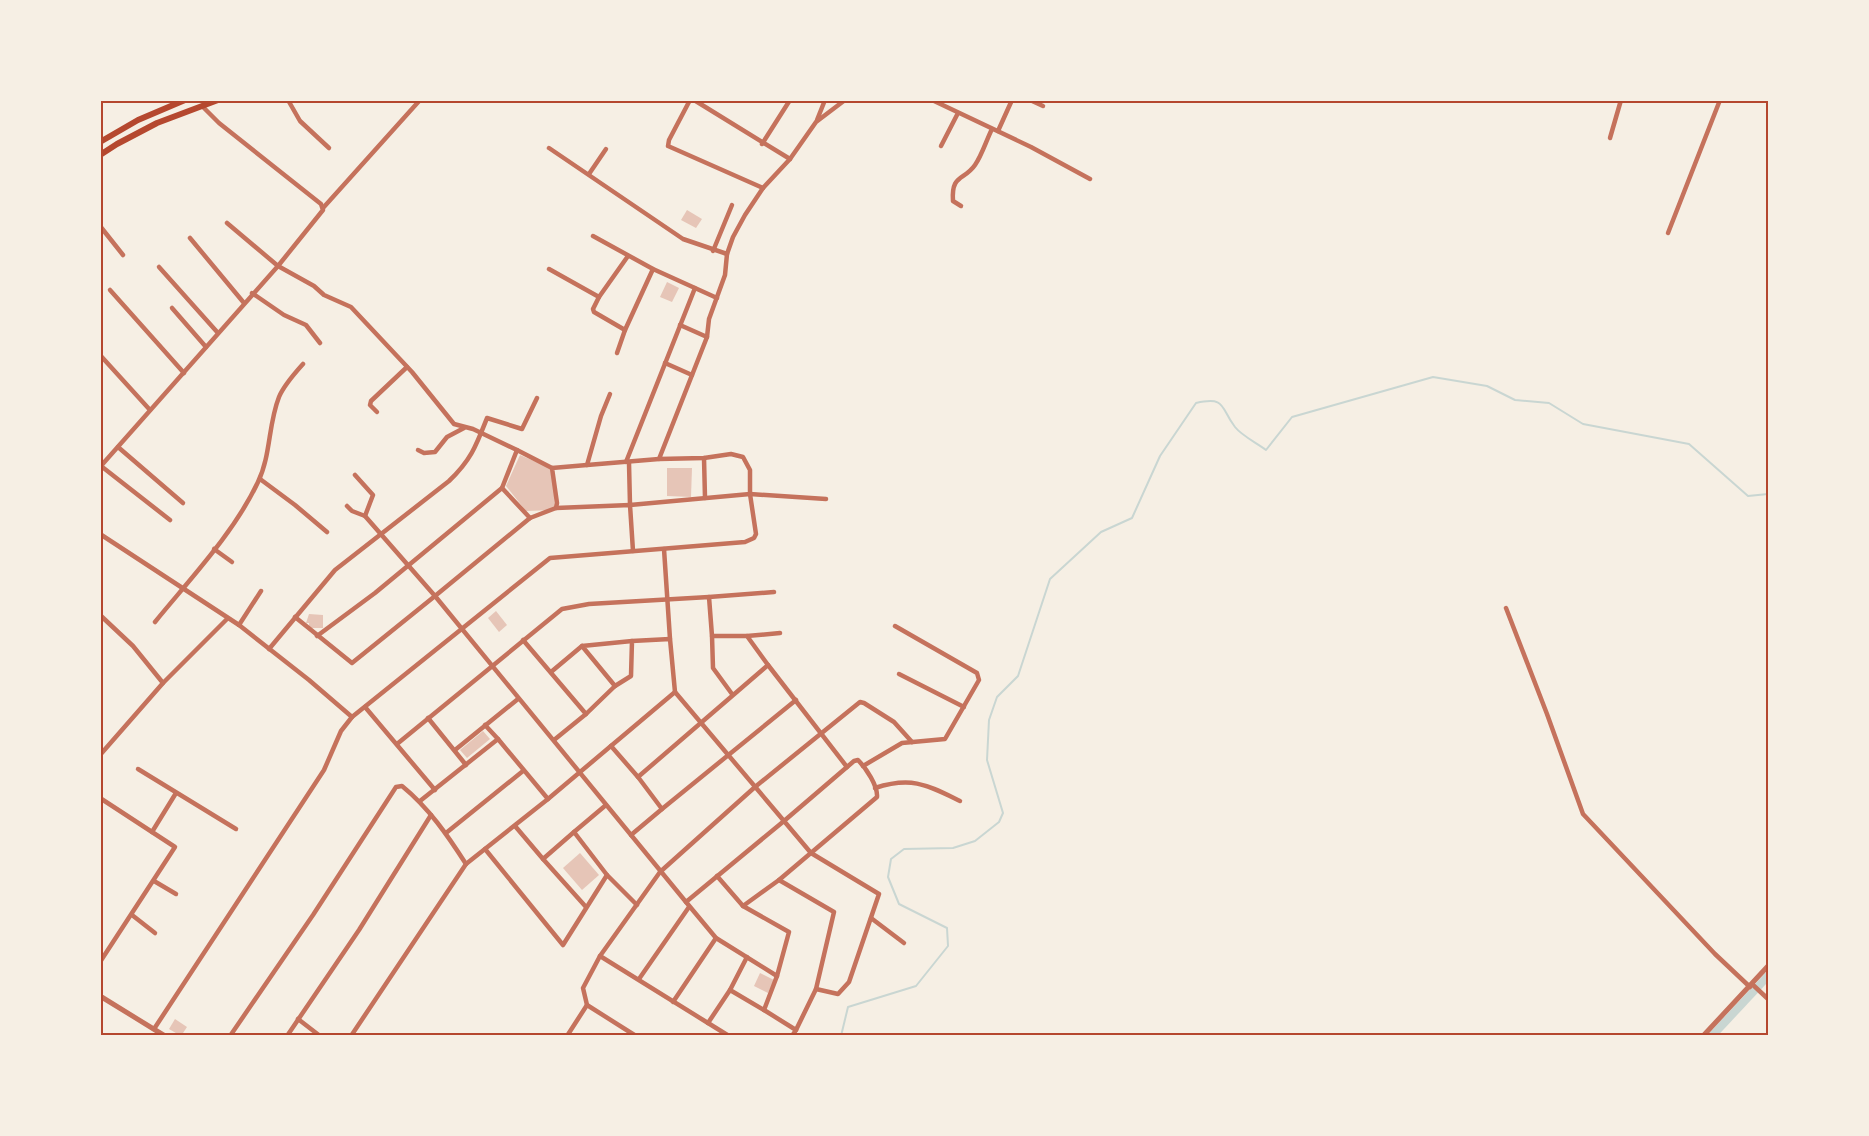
<svg xmlns="http://www.w3.org/2000/svg" width="1869" height="1136" font-family="Georgia,serif">
<style>
.lines{fill:none;stroke-linecap:round;stroke-linejoin:round}
.stream{stroke:#c9d6d2;stroke-width:2}
.canal{stroke:#c9d6d2;stroke-width:8}
.building{fill:#e6c5b7}
.minor{stroke:#c5725c;stroke-width:4.5}
.tertiary{stroke:#c5725c;stroke-width:5}
.secondary{stroke:#b5482f;stroke-width:6}
.neatline{fill:none;stroke:#b5482f;stroke-width:2}
</style>
<rect width="100%" height="100%" fill="#f6efe4"/>
<g class="lines">
<path class="stream" d="M841 1036 848 1007 916 986 948 946 947 928 899 904 888 877 891 859 904 849 953 848 975 841 999 822 1003 813 987 760 989 720 997 697 1018 676 1050 579 1101 532 1132 518 1160 456 1196 403C1227 396 1220 408 1235 427 1242 436 1257 443 1266 450L1292 417 1433 377 1487 386 1515 400 1549 403 1583 424 1689 444 1748 496 1768 494"/>
<path class="canal" d="M1712 1036 1768 976"/>
</g>
<g class="building">
<path d="M687 210 702 219 696 228 681 220Z"/>
<path d="M667 282 679 288 672 302 660 297Z"/>
<path d="M520 455 553 469 555 510 526 511 506 486Z"/>
<path d="M667 468H692L691 497 667 496Z"/>
<path d="M496 611 507 625 499 632 488 618Z"/>
<path d="M309 614 323 615V628H309V623H306Z"/>
<path d="M483 731 490 739 467 758 460 750Z"/>
<path d="M580 853 599 875 582 890 563 868Z"/>
<path d="M760 973 774 980 768 993 754 986Z"/>
<path d="M175 1019 187 1027 181 1036 169 1029Z"/>
</g>
<g class="lines">
<g class="minor">
<path d="M288 100 300 121 329 148"/>
<path d="M690 100 669 140 668 146 763 188"/>
<path d="M694 100 790 159"/>
<path d="M932 100 1031 147 1090 179"/>
<path d="M1030 100 1043 106"/>
<path d="M817 120 825 100"/>
<path d="M998 131 1012 100"/>
<path d="M1610 138 1621 100"/>
<path d="M762 144 790 100"/>
<path d="M941 146 958 113"/>
<path d="M549 148 683 239 727 254"/>
<path d="M589 174 606 149"/>
<path d="M961 206 953 201C951 174 964 181 975 165 982 155 986 141 992 129"/>
<path d="M323 208 420 100"/>
<path d="M227 223 278 266 314 286 324 295 351 307 412 372 454 424 473 429 517 450"/>
<path d="M100 226 123 255"/>
<path d="M1668 233 1720 100"/>
<path d="M593 236 653 269 717 298"/>
<path d="M190 238 244 303"/>
<path d="M713 251 732 205"/>
<path d="M159 267 218 333"/>
<path d="M549 269 599 297 628 256"/>
<path d="M110 290 184 373"/>
<path d="M252 293 284 315 306 325 320 343"/>
<path d="M599 297 593 309 594 312 625 330 653 269"/>
<path d="M172 308 206 347"/>
<path d="M680 325 707 337"/>
<path d="M617 353 625 330"/>
<path d="M100 355 150 410"/>
<path d="M665 363 692 375"/>
<path d="M610 394 601 416 587 465 659 459"/>
<path d="M377 412 370 405 371 401 407 367"/>
<path d="M118 447 183 503"/>
<path d="M418 450 424 453 435 452 447 437 464 428"/>
<path d="M704 458 705 498"/>
<path d="M626 462 695 288"/>
<path d="M629 463 630 505 750 494 826 499"/>
<path d="M101 466 170 520"/>
<path d="M100 467 278 266 323 210 321 204 219 123 203 107"/>
<path d="M355 475 373 495 365 516"/>
<path d="M260 479 295 505 327 532"/>
<path d="M556 508 557 503 552 468 587 465"/>
<path d="M530 518 502 488 517 450 552 468"/>
<path d="M100 534 239 625 309 680 352 717"/>
<path d="M214 549 232 562"/>
<path d="M664 549 670 639"/>
<path d="M709 597 774 592"/>
<path d="M1506 608 1547 714 1583 814 1715 954 1750 987"/>
<path d="M100 615 133 646 163 683"/>
<path d="M295 617 352 663 435 596 365 516 352 511 347 506"/>
<path d="M155 622C190 579 234 533 258 482 271 455 268 425 279 397 284 385 294 374 303 364"/>
<path d="M239 625 261 591"/>
<path d="M317 636 375 593 502 488"/>
<path d="M747 636 780 633"/>
<path d="M523 640 586 714"/>
<path d="M269 649 335 570 449 481C471 460 476 446 487 418L522 429 537 398"/>
<path d="M768 665 847 767 784 821 811 853 879 894 849 982 838 994 816 989"/>
<path d="M551 672 582 646"/>
<path d="M899 674 964 707"/>
<path d="M615 686 582 646 632 641"/>
<path d="M365 707 435 790"/>
<path d="M428 718 466 765"/>
<path d="M485 725 498 739"/>
<path d="M554 740 586 714 615 686 631 676 632 641 670 639 675 692"/>
<path d="M397 744 562 609 589 604 709 597 712 636"/>
<path d="M611 746 638 777 662 809 796 700"/>
<path d="M455 750 518 699"/>
<path d="M100 755 163 683 227 619"/>
<path d="M863 766 902 743 945 739 979 680 977 673 895 626"/>
<path d="M138 769 236 829"/>
<path d="M638 777 768 665 747 636H712L713 668 732 694"/>
<path d="M875 788C912 776 927 785 960 801"/>
<path d="M100 798 175 847 100 962"/>
<path d="M420 801 498 739 548 799"/>
<path d="M515 826 543 859"/>
<path d="M152 832 176 793"/>
<path d="M574 832 606 805"/>
<path d="M446 833 523 771"/>
<path d="M631 835 662 809"/>
<path d="M485 849 563 945 607 875 637 905"/>
<path d="M717 876 743 906 779 880 877 797C878 786 866 768 858 760L854 761 847 767"/>
<path d="M779 880 834 912 816 989 796 1030"/>
<path d="M154 881 176 894"/>
<path d="M686 902 716 938 777 976 789 932 743 906"/>
<path d="M586 907 543 859 574 832 607 875"/>
<path d="M132 915 155 933"/>
<path d="M871 918 904 943"/>
<path d="M600 956 708 1023"/>
<path d="M777 976 764 1010 796 1030 792 1036"/>
<path d="M639 979 689 907"/>
<path d="M1752 984 1768 999"/>
<path d="M730 990 747 957"/>
<path d="M673 1002 716 938"/>
<path d="M298 1019 320 1036"/>
<path d="M154 1029 324 770 341 731 352 717 550 558 745 542 754 538 756 534 750 494V470L743 457 731 454 704 458 659 459 707 337 709 319 725 275 727 254 733 237 745 215 763 188 790 159 816 122 845 100"/>
<path d="M230 1036 313 915 396 787 402 786C429 808 448 836 466 864"/>
<path d="M287 1036 359 930 431 815"/>
<path d="M351 1036 466 864 548 799 675 692 784 821 686 902 435 596 530 518 556 508 630 505 633 551"/>
<path d="M567 1036 587 1005"/>
<path d="M636 1036 587 1005 583 988 600 956 660 872 755 787 860 702 864 703 894 722 912 742"/>
<path d="M729 1036 708 1023 730 990 764 1010"/>
</g>
<g class="tertiary">
<path d="M100 996 165 1036"/>
<path d="M1703 1036 1768 966"/>
</g>
<g class="secondary">
<path d="M100 142 138 120 185 100"/>
<path d="M100 155 117 144 157 123 218 100"/>
</g>
</g>
<rect width="1869" height="1136" fill="none" stroke="#f6efe4" stroke-width="204"/>
<rect x="102" y="102" width="1665" height="932" class="neatline"/>
</svg>
